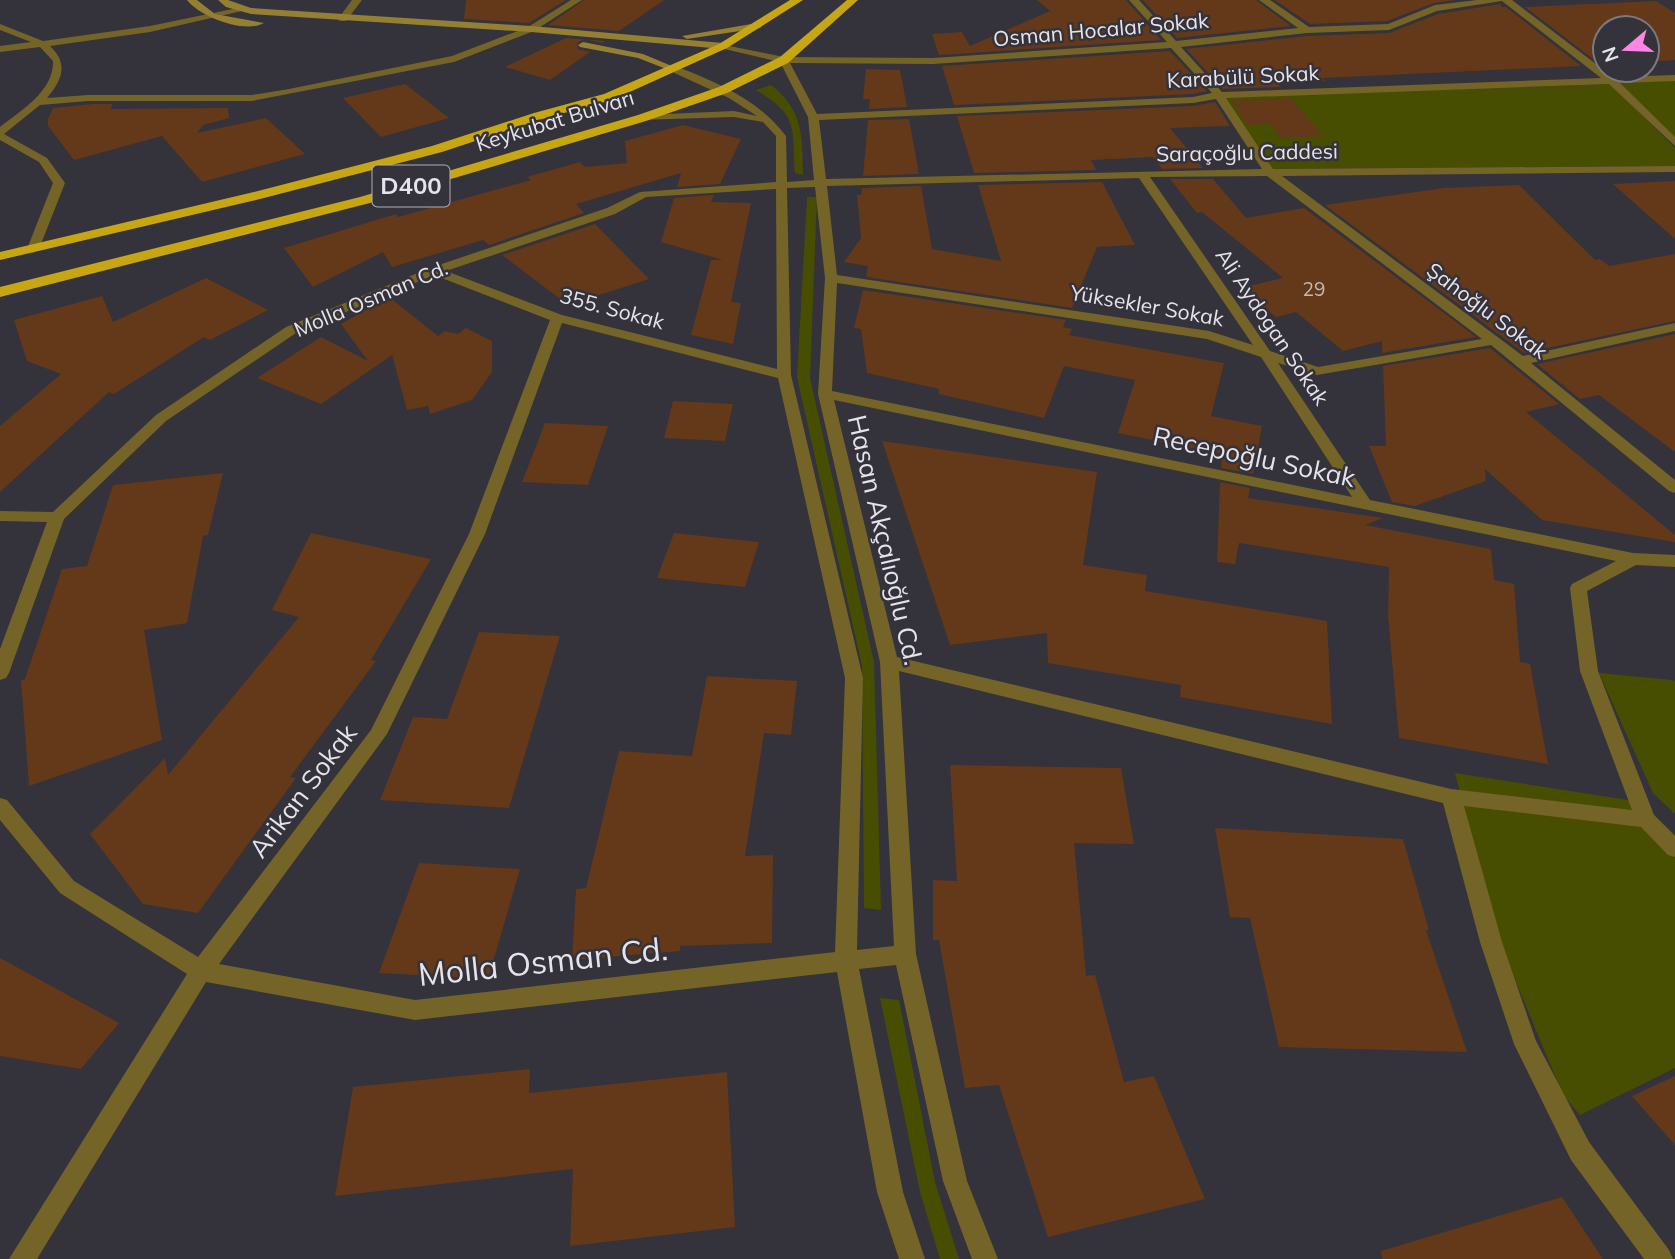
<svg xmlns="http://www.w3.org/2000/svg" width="1675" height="1259" font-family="Mulish,sans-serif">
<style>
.green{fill:#474e02}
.building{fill:#633919}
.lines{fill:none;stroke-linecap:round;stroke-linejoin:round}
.street{fill:#756427;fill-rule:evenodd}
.secondary{fill:#947f32;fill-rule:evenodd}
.highway{fill:#c7a613;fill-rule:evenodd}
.labels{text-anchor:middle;stroke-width:5;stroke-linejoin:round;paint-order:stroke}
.far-number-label{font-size:19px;fill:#c5b9b6}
.far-street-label{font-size:21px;fill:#e6e4ea;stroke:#34323b}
.shield{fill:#34323b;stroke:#b1afb6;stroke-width:2}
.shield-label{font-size:24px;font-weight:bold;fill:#e6e4ea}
.street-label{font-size:26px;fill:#e6e4ea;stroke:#34323b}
.near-street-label{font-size:32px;fill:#e6e4ea;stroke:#34323b}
</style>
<rect width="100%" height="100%" fill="#34323b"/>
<g class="green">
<path d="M1675 80V138L1618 83Z"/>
<path d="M1611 84 1675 148V166L1273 169 1224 97Z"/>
<path d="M771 85C804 111 802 136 803 175L795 173C792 127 799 116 756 90Z"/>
<path d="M807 197H817L810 378 874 662 881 910 864 908 862 666 797 377Z"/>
<path d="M1599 673 1672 680 1675 682V814L1653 793Z"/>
<path d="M1455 773 1641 802 1675 835V1068L1580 1115 1563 1095 1499 941Z"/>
<path d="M880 998 899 1000 935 1182 959 1259H940L920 1192Z"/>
</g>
<g class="building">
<path d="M466 0H566L529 23 464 19Z"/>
<path d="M584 0H664L619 31 548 25Z"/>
<path d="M1037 0H1126L1161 40 939 55 932 34 962 32 970 46 1050 11Z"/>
<path d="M1143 0H1256L1291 26 1177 38Z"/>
<path d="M1275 0H1455L1434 3 1387 21 1310 24Z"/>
<path d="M1656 1 1675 13V60L1647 62V28H1605V64L1601 65 1525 7Z"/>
<path d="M1501 4V7H1506L1581 66 1322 78 1325 81 1278 84 1281 87 1223 89 1186 49 1307 36 1389 33 1438 14Z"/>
<path d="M566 38 605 41 602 43 584 39 577 43 578 49 590 52 550 80 505 67Z"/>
<path d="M1170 51 1207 91 1193 94 954 105 942 66Z"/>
<path d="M866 69 900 70 907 107 869 109 870 99H863Z"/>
<path d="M405 84 449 118 381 137 343 98Z"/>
<path d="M1291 98 1323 136 1281 138 1270 124 1247 125 1231 100Z"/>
<path d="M1215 102 1230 126 1170 128 1203 168 1162 169 1153 157 1091 160 1096 170 974 173 957 116 1193 106Z"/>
<path d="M93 104H112L111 109 228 108 229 118 203 125 197 133 266 118 305 154 202 182 162 136 74 160 48 126V119L53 108Z"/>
<path d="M909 119 919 174 863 176 868 120Z"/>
<path d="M683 125 741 139 720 184 677 187 681 173 576 204 584 213 489 245 483 240 392 267 383 252 313 287 284 248 396 214 398 217 531 180 527 177 580 162 585 167 627 163 625 141Z"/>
<path d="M1170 179H1213L1246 218 1304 208 1476 337 1382 353V341L1343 351 1296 312 1276 317 1241 288 1283 278 1202 212 1197 213Z"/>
<path d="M1675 181V239L1613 184Z"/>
<path d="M1102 182 1135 245 1097 247 1072 308 866 277 868 266 844 262 861 238 857 195H861L862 188 921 186 932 249 1001 261 978 185Z"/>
<path d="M1519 185 1595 260 1600 259 1609 266 1675 254V321L1524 353 1325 205 1444 188Z"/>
<path d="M714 195 711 202 751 203 731 302 741 303 733 344 691 335 711 260H723L661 242 674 198Z"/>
<path d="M595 224 649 279 568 305 502 255Z"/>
<path d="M206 278 268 310 210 340 204 337 114 394 109 392 0 492V426L61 374 27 361 14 320 102 296 113 322Z"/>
<path d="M863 290 1066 320 1063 327 1072 329 1069 335 1224 363 1211 416 1262 426 1253 474 1221 468 1222 454 1118 433 1135 380 1064 366 1044 418 939 394V389L867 373 861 329 854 328Z"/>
<path d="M389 297 438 336 445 331 458 334 466 328 492 341V372L472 400 430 414 428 406 407 410 392 355 321 404 257 378 321 337 368 361 341 324Z"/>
<path d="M1675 334V452L1599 395 1580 399 1537 364Z"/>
<path d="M1490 348 1559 404 1526 412 1675 535V542L1542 520 1485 469 1486 481 1415 506 1392 502 1369 446H1386L1383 366Z"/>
<path d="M673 401 733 404 725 441 664 438Z"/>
<path d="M545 423 608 426 588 485 522 482Z"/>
<path d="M882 441 1097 472 1083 565 1147 575 1145 591 1327 621 1332 724 1180 697 1181 685 1048 663 1047 633 950 645Z"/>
<path d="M223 473 208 535 203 536 187 623 144 630 162 740 29 786 21 680 25 679 62 569 87 566 113 485Z"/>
<path d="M1220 482 1250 488 1248 498 1383 518 1365 525 1491 549 1494 580 1514 584 1520 662 1530 664 1548 764 1399 738 1388 616 1389 567 1239 543 1235 564 1217 562Z"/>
<path d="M311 533 431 559 371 660 376 661 290 777 296 778 198 913 143 904 90 834 165 758 168 775 299 617 272 610Z"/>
<path d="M674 533 759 542 745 587 657 578Z"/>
<path d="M479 632 560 636 509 808 380 800 413 717 447 719Z"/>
<path d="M707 676 797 681 791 735 764 733 745 856 773 855 772 943 680 946V951L572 960 576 889 586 888 619 751 692 756Z"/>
<path d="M950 765 1121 768 1134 844 1074 843 1086 976 1095 975 1124 1082 1154 1076 1205 1199 1048 1237 999 1085 965 1088 939 940H933V880L957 881Z"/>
<path d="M1215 828 1403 839 1429 930H1426L1467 1052 1279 1047 1250 918 1230 917Z"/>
<path d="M419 863 520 869 488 979 379 973Z"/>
<path d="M0 958 119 1023 81 1069 0 1056Z"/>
<path d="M530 1069 529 1093 727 1072 735 1227 570 1246 573 1169 335 1196 353 1087Z"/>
<path d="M1675 1076V1145L1632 1096Z"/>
<path d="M1562 1197 1603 1259H1382L1381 1251Z"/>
</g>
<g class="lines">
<g class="street">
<path d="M352 0H362L346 21H340L338 19Z"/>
<path d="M571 0H582L534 31 454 62 252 101H88L40 105 4 134 47 158 65 183 39 249 33 253 27 249 53 183 39 162 0 140V127C22 110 54 91 53 61L40 47 0 52V46L31 42 0 30V24L43 41 150 26 242 7V11L150 32 50 46C69 64 62 80 47 98L88 95H252L289 89 452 56 528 27Z"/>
<path d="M1129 0H1139L1176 41 1298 28 1259 0H1270L1309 27 1388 24 1435 5 1477 0H1512L1613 77 1675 75V81L1620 83 1675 137V146L1609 84 1226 98 1273 169 1675 166V172L1282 176 1523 356 1675 323V331L1531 363 1675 480V493L1669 491 1491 345 1317 375 1278 363 1370 500 1633 553 1675 555V567L1636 565 1587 591 1598 671 1654 815 1675 836V857L1668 855 1641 827 1464 806 1502 942 1536 1041 1589 1142 1669 1250 1673 1259H1644L1571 1160 1514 1044 1480 942 1443 803 899 671 916 954 967 1181 998 1259H972L943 1181 896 965 859 969 903 1192 925 1259H899L877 1192 837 972 415 1020 206 982 37 1259H9L187 974 60 893 0 820V798L7 800 74 881 198 957 371 730 469 534 550 320 434 275 296 333 166 421 64 519 9 673 6 678 0 680V649L47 522 0 521V511L53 512 156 415 286 327 430 268 607 208 640 192 776 182V136L763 122 734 117 638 120 637 118 642 115 734 111 757 116 729 98 670 71V67H678C718 83 759 100 786 136L787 182 814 180 808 117 780 62 720 48V44L784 57 933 58 1167 42ZM1502 1 1601 78 1222 92 1181 47 1307 33 1389 30 1437 11ZM1171 48 1212 93 1193 97 817 114 790 63 933 64ZM1216 99 1262 169 826 179 819 120 1193 103ZM1267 176 1482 339 1318 367 1270 351 1150 177ZM1139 178 1253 345 1209 331 837 275 827 186ZM815 187 825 278 818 394 880 662 894 946 857 950 863 678 791 375 787 188ZM776 189 777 369 562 315 446 271 615 214 646 197ZM837 283 1207 339 1261 357 1352 497 832 391ZM562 323 778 378 845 678 835 952 415 1000 219 964 387 734 485 534ZM834 400 1616 561 1572 584 1570 588 1580 671 1632 810 1451 789 897 657Z"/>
</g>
<g class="secondary">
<path d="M187 0H197L215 14 264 23C245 34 200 17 187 0Z"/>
<path d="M218 0H228L251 8 531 26 723 43 728 46 723 49 531 32 251 14 226 7Z"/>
<path d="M757 23 762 26 760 28 687 39 682 36Z"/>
<path d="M583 42 643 54 679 69 674 72 638 58 580 47 578 45Z"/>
</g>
<g class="highway">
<path d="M790 0H803L727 48 612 100 542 119 442 152 260 199 0 260V252L258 191 432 146 534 113 604 94 719 44Z"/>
<path d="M847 0H858L788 63 727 93 646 121 370 203 0 297V287L360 197 638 115 719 87 780 57Z"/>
</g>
</g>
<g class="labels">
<g class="far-number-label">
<text x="1314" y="296">29</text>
</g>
<g class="far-street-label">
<text transform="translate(1101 30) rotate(-5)" y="7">Osman Hocalar Sokak</text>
<text transform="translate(1243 77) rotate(-3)" y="7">Karabülü Sokak</text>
<text transform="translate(555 121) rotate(-17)" y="7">Keykubat Bulvarı</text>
<text transform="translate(1247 153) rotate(-1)" y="7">Saraçoğlu Caddesi</text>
<text transform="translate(371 299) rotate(-23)" y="7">Molla Osman Cd.</text>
<text transform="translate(1147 306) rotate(10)" y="7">Yüksekler Sokak</text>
<text transform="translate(612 309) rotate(15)" y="7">355. Sokak</text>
<text transform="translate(1487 311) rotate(37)" y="7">Şahoğlu Sokak</text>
<text transform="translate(1272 327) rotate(56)" y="7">Ali Aydogan Sokak</text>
</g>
<rect class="shield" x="372.5" y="165.5" width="77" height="41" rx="5"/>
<g class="shield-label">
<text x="411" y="194">D400</text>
</g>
<g class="street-label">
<text transform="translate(1254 457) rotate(12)" y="9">Recepoğlu Sokak</text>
<text transform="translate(885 540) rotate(77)" y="9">Hasan Akçalıoğlu Cd.</text>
<text transform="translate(303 791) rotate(-53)" y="9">Arikan Sokak</text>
</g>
<g class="near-street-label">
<text transform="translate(543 962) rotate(-6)" y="11">Molla Osman Cd.</text>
</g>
</g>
<g transform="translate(1626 49) rotate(251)"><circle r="33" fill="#34323b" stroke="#7b7981" stroke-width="2"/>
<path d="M0-5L12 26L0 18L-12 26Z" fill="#fc86e3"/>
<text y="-10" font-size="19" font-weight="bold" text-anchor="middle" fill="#e6e4ea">N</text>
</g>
</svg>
